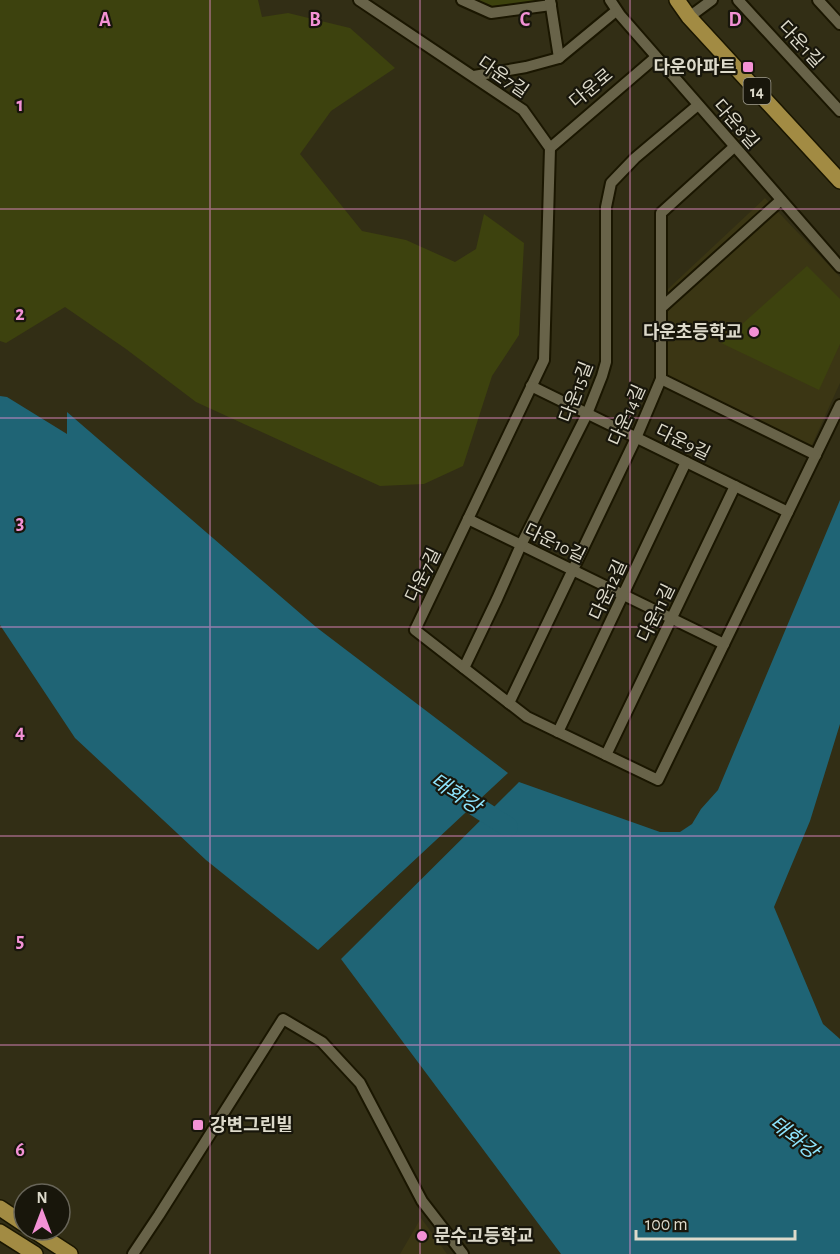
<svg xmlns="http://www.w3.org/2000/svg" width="840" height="1254" font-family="'Alegreya Sans','Noto Sans KR',sans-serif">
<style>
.built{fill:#3b3614}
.green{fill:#3d420e}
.water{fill:#1f6475}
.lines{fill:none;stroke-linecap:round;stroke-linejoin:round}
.river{stroke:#1f6475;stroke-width:20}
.minor-casing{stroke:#1a1600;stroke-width:14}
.primary-casing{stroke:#1a1600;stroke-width:18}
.minor{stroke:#686349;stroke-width:10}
.primary{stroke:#a28b43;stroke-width:15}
.grid{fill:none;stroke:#f391d5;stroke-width:1.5;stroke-opacity:0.55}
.poi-dot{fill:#f391d5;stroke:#18160b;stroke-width:2}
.labels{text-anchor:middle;stroke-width:4.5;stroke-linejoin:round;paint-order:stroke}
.shield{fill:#18160b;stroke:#a29f91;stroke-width:1.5}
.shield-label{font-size:16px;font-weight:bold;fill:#dddacb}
.street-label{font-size:18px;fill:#dddacb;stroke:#18160b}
.poi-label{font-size:18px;font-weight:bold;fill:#dddacb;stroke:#18160b;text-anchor:end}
.water-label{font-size:20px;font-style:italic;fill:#8ee4fd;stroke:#18160b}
.grid-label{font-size:20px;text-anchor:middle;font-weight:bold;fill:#f391d5;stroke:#18160b;stroke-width:4.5;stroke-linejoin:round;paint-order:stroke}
</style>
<rect width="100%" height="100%" fill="#322e15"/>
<g class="built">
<path d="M765 198 840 277V383L811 447 668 376V289Z"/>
<path d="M421 1218 447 1254H400Z"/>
</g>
<g class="green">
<path d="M0 0H258L262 17 288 13 350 28 395 68 331 111 300 154 362 231 406 240 455 262 476 249 484 214 524 243 519 335 492 376 463 466 424 484 380 486 196 402 126 349 65 307 6 343 0 341Z"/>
<path d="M468 0H541L542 3 492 10Z"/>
<path d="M807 266 840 299V344L819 390 721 343Z"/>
</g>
<g class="water">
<path d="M0 396 7 397 67 434V412L316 627 508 773 318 950 206 860 75 738 0 625Z"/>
<path d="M840 500V724L810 821 774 907 823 1024 840 1039V1254H561L341 959 519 782 660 832H680L692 824 701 809 718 790Z"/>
</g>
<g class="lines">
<path class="river" d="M452 791 508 827"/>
<g class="minor-casing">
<g id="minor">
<path d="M359 0 523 110 550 148 544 360 415 630 527 717 658 780 840 405"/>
<path d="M462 0 491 13 551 5"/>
<path d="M550 0 559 58"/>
<path d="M610 0 620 15 840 267"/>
<path d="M738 0 840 111"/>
<path d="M818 0 840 24"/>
<path d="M689 17 712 0"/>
<path d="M474 76 526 67 559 58 616 11"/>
<path d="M550 148 656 57"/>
<path d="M661 308 781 200"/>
<path d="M661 379 816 455"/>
<path d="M531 386 788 512"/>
<path d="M468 519 724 644"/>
<path d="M464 668 497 599 521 545 587 414 602 376 606 362V207L611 183 635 158 698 105"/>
<path d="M509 703 636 438 661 379V213L734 147"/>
<path d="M558 732 686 462"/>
<path d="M606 755 735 486"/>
<path d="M133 1254 159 1215 283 1019 322 1042 360 1083 422 1201 463 1254"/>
</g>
</g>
<g class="primary-casing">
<g id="primary">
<path d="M677 0 689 17 840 181"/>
<path d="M0 1208 24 1224"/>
<path d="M33 1230 70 1254"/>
<path d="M0 1232 35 1254"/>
</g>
</g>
<use href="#minor" class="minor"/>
<use href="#primary" class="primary"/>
</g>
<path class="grid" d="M210 0V1254M420 0V1254M630 0V1254M0 209H840M0 418H840M0 627H840M0 836H840M0 1045H840"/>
<g class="poi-dot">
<rect x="742" y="61" width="12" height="12" rx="3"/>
<circle cx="754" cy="332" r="6"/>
<rect x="192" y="1119" width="12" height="12" rx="3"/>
<circle cx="422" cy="1236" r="6"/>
</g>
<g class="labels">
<rect class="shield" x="743.5" y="78" width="27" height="26" rx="4.5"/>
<g class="shield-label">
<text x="757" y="97">14</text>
</g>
<g class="street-label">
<text transform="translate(801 44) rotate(47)" y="6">다운1길</text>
<text transform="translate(503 77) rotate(35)" y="6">다운7길</text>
<text transform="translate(591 88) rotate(-40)" y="6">다운로</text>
<text transform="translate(736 124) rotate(49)" y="6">다운8길</text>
<text transform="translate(576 392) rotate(-69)" y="6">다운15길</text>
<text transform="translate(627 415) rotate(-66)" y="6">다운14길</text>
<text transform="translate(683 442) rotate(26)" y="6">다운9길</text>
<text transform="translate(555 543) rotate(26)" y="6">다운10길</text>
<text transform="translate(423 575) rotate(-64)" y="6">다운7길</text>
<text transform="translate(608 590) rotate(-65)" y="6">다운12길</text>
<text transform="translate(656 613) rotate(-64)" y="6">다운11길</text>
</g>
<g class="poi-label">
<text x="736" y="73">다운아파트</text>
<text x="742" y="338">다운초등학교</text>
<text x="210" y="1131" text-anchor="start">강변그린빌</text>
<text x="434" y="1242" text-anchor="start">문수고등학교</text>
</g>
<g class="water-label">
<text transform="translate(456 793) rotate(33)" y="7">태화강</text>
<text transform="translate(794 1137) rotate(38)" y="7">태화강</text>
</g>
</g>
<g class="grid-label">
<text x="105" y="26">A</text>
<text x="315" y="26">B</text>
<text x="525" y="26">C</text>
<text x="735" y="26">D</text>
<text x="20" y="111">1</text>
<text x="20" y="320">2</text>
<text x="20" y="529">3</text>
<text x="20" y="738">4</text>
<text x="20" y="947">5</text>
<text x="20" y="1156">6</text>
</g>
<g transform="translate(42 1212)"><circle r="28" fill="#18160b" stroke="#676458" stroke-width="1.5"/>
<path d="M0-4.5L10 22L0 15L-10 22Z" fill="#f391d5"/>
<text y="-9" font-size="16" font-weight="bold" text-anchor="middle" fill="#dddacb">N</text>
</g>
<path d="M636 1230v9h159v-9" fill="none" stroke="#dddacb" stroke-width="3"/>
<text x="645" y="1230" font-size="18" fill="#dddacb" stroke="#18160b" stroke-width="4.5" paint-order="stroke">100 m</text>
</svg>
